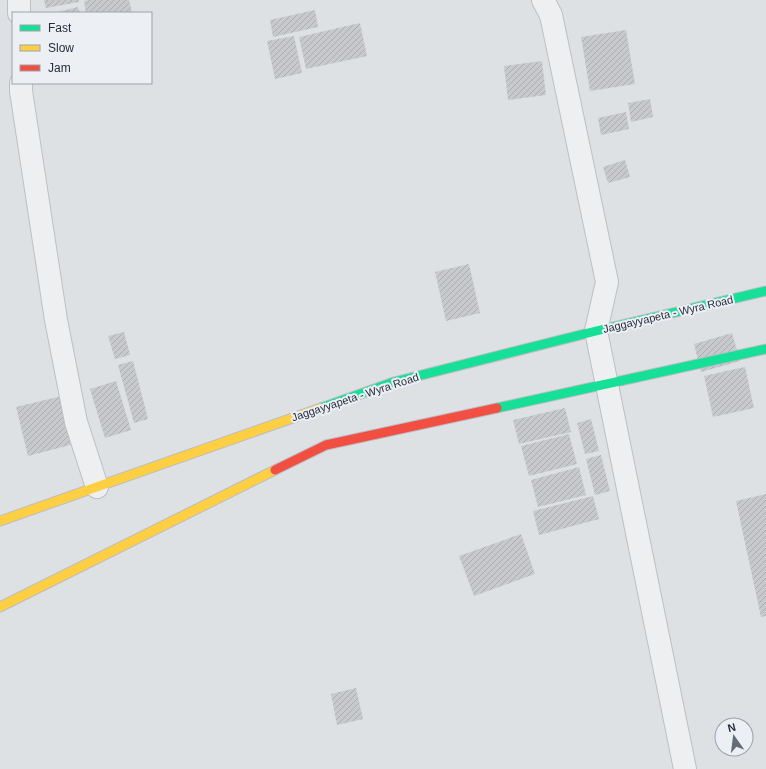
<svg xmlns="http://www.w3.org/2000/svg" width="766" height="769" font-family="Helvetica,sans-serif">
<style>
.building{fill:url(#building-hatch)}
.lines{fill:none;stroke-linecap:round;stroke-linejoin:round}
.street-casing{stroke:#bdbfc2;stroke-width:24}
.fast-casing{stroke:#bbbec2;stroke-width:11}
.slow-casing{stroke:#bbbec2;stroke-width:11}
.jam-casing{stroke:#bbbec2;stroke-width:11}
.street{stroke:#eeeff1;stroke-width:22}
.fast{stroke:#16e098;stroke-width:9}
.slow{stroke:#ffcf43;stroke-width:9}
.jam{stroke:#f24e42;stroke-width:9}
.labels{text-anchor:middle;stroke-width:4;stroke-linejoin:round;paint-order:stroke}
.street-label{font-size:11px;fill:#262d3c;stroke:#eceff4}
</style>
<defs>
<pattern id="building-hatch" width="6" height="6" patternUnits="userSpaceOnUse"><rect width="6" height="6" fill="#c7c9cc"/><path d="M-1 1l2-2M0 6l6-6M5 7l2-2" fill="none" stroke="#abadb0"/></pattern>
</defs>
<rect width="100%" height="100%" fill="#dee1e4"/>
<g class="building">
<path d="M44 0H79V2L46 8Z"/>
<path d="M89 0H129L132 12 128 13H86L84 1Z"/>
<path d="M78 7 80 13H57V12Z"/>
<path d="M315 10 318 27 273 37 270 20Z"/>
<path d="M360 23 367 56 306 69 299 37Z"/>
<path d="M626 30 635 84 590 91 581 37Z"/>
<path d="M294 36 302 73 275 79 267 41Z"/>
<path d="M542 61 546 95 508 100 504 66Z"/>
<path d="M650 99 653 117 631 122 628 103Z"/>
<path d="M626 112 629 129 601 135 598 118Z"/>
<path d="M625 160 630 177 608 183 603 167Z"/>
<path d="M469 264 480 313 446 321 435 272Z"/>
<path d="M124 332 130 355 115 359 108 336Z"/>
<path d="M732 333 740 361 701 372 694 344Z"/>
<path d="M133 361 148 419 134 423 118 365Z"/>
<path d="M745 367 754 408 713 417 704 376Z"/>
<path d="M116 381 131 430 105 438 90 389Z"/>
<path d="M62 396 74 444 28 456 16 407Z"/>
<path d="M565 408 571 432 519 444 513 420Z"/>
<path d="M591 419 599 451 585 454 577 423Z"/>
<path d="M569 434 577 464 529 476 521 446Z"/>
<path d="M601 455 610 491 595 495 586 459Z"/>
<path d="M579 467 586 495 538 507 531 480Z"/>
<path d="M766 494V616L761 617 736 501Z"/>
<path d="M593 496 599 519 539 535 533 511Z"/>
<path d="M521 534 535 574 474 596 459 556Z"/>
<path d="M356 688 363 719 337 725 331 694Z"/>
</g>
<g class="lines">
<g class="street-casing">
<g id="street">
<path d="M19 0V13"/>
<path d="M543 0 551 15 607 282 596 331 685 769"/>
<path d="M21 83V91L56 320 76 422 97 487"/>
</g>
</g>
<g class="fast-casing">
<g id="fast">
<path d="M321 408 394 382 596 331 766 291"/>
<path d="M497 408 766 349"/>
</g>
</g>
<g class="slow-casing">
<g id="slow">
<path d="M0 521 321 408"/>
<path d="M0 607 275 470"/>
</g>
</g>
<g class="jam-casing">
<path id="jam" d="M275 470 326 445 497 408"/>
</g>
<use href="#street" class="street"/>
<use href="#fast" class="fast"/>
<use href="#slow" class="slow"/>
<use href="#jam" class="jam"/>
</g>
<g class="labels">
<g class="street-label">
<text transform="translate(668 314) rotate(-13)" y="4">Jaggayyapeta - Wyra Road</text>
<text transform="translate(355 397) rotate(-18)" y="4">Jaggayyapeta - Wyra Road</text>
</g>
</g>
<rect x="12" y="12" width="140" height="72" fill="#eceff4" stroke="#9da1aa"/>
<rect x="20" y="25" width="20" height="6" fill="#16e098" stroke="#9da1aa"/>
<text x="48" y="32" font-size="12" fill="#262d3c">Fast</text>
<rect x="20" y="45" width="20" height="6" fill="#ffcf43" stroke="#9da1aa"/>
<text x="48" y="52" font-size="12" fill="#262d3c">Slow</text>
<rect x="20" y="65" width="20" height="6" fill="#f24e42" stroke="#9da1aa"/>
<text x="48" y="72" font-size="12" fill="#262d3c">Jam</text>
<g transform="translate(734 737) rotate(346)"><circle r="19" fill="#eceff4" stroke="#9da1aa"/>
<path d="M0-3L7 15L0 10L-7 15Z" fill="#666c77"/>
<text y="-6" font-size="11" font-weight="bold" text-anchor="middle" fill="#262d3c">N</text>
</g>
</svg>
